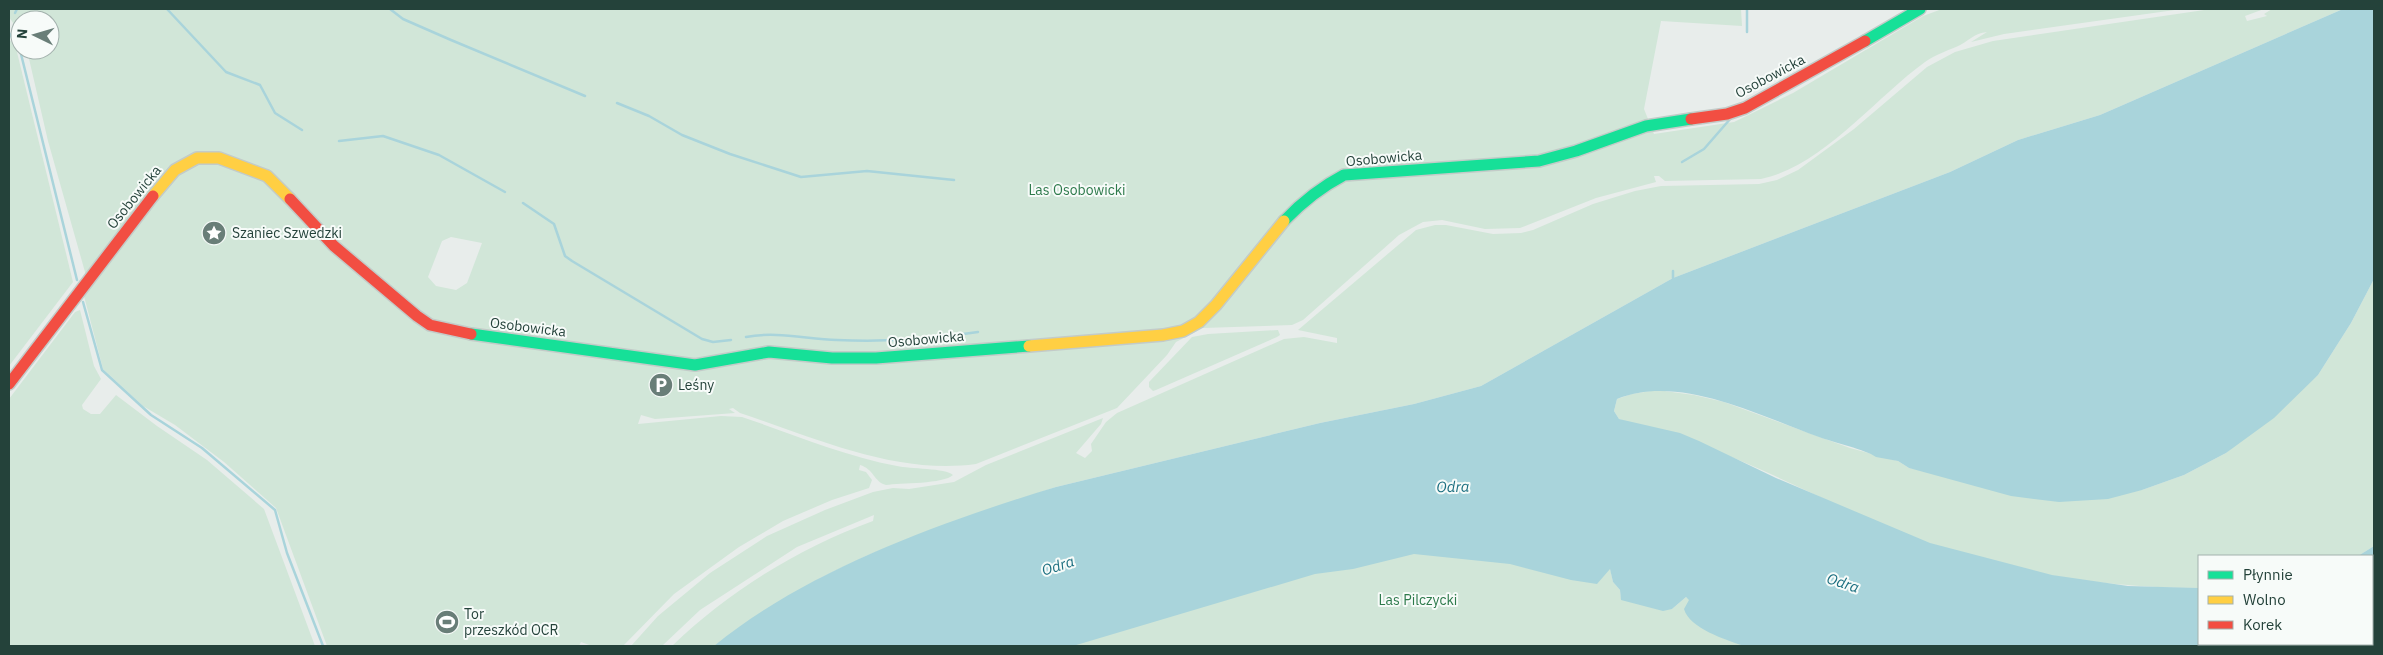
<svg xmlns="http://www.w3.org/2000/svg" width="2383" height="655" font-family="'IBM Plex Sans',sans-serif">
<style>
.green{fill:#d1e6d8;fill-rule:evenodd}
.water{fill:#a9d4db}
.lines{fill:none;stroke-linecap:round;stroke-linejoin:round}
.stream{stroke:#a9d4db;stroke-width:2.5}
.fast-casing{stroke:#c3cbc8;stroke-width:14}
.slow-casing{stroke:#c3cbc8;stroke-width:14}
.jam-casing{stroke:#c3cbc8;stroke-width:14}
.fast{stroke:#16e098;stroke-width:11}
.slow{stroke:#ffcf43;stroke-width:11}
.jam{stroke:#f24e42;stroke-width:11}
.labels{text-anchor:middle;stroke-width:4;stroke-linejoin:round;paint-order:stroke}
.street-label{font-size:14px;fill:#24423a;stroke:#f7fbf9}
.park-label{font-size:14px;fill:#2d7a4b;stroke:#f7fbf9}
.poi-label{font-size:14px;fill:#24423a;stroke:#f7fbf9;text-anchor:start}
.water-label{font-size:15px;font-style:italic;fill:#1c6f80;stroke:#f7fbf9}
</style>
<rect width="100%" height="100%" fill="#e8edeb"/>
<g class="green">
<path d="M9 9H1741L1742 26 1661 21 1644 109 1654 134 1734 122 1793 93 1923 16 1942 9H2182L2004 34 1971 42 1987 32C1974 33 1968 42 1956 47 1946 51 1935 55 1925 62 1875 98 1823 166 1761 179L1665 181 1659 176H1654L1656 182 1596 198 1520 228 1485 229 1442 220 1423 222 1399 235 1303 320 1292 325 1203 328 1176 342 1167 355 1117 408 976 464C895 475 816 438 740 413L733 408 729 409 735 413 655 419 641 415 638 424 721 416 742 417C793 434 844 456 897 466 909 469 946 468 953 475 944 484 900 483 886 485 874 482 874 469 860 465L859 470 866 472 872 480 869 488 832 500 783 521 739 547 674 594 623 646H592L581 642 579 646H327L276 508 224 462 175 425 143 406 103 369 84 296 85 272 48 141 27 50H50V20H20V33L9 17ZM451 237 482 243 467 283 456 290 436 286 428 277 442 241Z"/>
<path d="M2211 9H2264L2245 16 2247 21 2267 16 2264 14 2272 9H2343L2100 115 2018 140 1950 172 1673 278 1481 386 1414 404 1320 423 1056 487 963 518 868 555 820 578 714 646H672C729 591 799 548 873 521L874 515 797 547 700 610 662 646H631L658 616 710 573 767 536 825 510 873 492 893 488 909 489 954 482 986 465 1103 418 1101 424 1076 453 1085 458 1092 451 1091 444 1106 422 1117 413 1284 339 1304 337 1337 343V338L1298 330 1416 230 1435 225H1446L1493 234 1521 233 1533 230 1593 204 1635 191 1661 186 1759 184 1777 180 1798 170 1854 129 1927 67 1955 52 1993 41Z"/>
<path d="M9 39 16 48 73 282 9 366Z"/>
<path d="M2374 279V546L2358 556H2199V588C2108 588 2014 574 1928 543 1866 521 1808 490 1748 464 1707 446 1662 435 1619 419L1614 411 1617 399 1632 394 1657 390 1694 395 1724 402 1850 448 1898 461 1909 468 1934 473 2142 490 2184 475 2226 453 2318 375 2351 323Z"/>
<path d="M80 310 94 366 101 379 82 405 83 409 91 414H100L116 395 157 426 207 460 264 509 315 646H9V399L75 312Z"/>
<path d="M1278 330 1280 335 1277 337 1156 390 1153 391 1149 387V382L1192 337 1208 334Z"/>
<path d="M1412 552 1492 558 1598 582 1610 568 1613 582 1620 590 1621 598 1672 609 1686 597 1748 646H1065L1271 581Z"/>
</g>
<path class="water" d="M2343 9H2374V279L2351 323 2318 375 2274 418 2226 453 2184 475 2142 490 2108 499 2059 502 2011 496 1909 468 1898 461 1876 457C1867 450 1832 442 1819 437 1760 416 1679 373 1617 399L1614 411 1619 419 1680 433 1699 441 1776 478 1930 543 2052 575 2128 586 2199 588V644H2372V556H2358L2374 546V646H1744C1726 640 1689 628 1684 609L1689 600 1686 597 1672 609 1663 611 1621 600 1620 590 1613 582 1610 569 1597 584 1571 580 1510 564 1414 554 1353 569 1315 574 1073 646H714C807 570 941 522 1056 487L1320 423 1414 404 1481 386 1673 278 1950 172 2018 140 2100 115Z"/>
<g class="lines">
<g class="stream">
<path d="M167 9 226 72 260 85 275 113 302 130"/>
<path d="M390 9 403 19 451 40 585 96"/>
<path d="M1747 9V32"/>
<path d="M15 13 17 9"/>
<path d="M9 33 20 49"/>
<path d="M20 50 77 280"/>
<path d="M617 103 649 116 682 135 730 154 801 177 867 171 954 180"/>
<path d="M339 141 383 136 439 155 505 192"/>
<path d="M1682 162 1704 149 1731 118"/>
<path d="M523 203 554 224 565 256 572 261 702 339 713 342 731 340"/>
<path d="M1673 271V278"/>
<path d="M83 302 102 370 151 415 202 448 275 510 287 553 323 646"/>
<path d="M746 337C777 331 806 339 837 340 884 342 933 339 978 332"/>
</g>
<g class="fast-casing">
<g id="fast">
<path d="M1865 41 1920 9"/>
<path d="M1284 221C1302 202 1321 187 1344 175L1539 161 1576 151 1646 126 1691 119"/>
<path d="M471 334 695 365 769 352 832 358H876L1029 346"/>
</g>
</g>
<g class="slow-casing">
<g id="slow">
<path d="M153 196 175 170 197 158H219L267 176 290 199"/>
<path d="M1029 346 1163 335 1183 331 1199 322 1216 305 1284 221"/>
</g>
</g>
<g class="jam-casing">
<g id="jam">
<path d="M1691 119 1727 114 1745 108 1865 41"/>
<path d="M290 199 334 246 417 316 430 325 471 334"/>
<path d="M9 384 153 196"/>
</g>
</g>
<use href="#fast" class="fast"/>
<use href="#slow" class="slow"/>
<use href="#jam" class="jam"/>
</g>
<defs>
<g id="sight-disc" transform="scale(1.25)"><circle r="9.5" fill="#697e78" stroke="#f7fbf9"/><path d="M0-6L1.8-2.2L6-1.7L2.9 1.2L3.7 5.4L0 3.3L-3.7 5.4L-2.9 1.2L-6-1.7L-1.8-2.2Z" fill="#fff"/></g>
<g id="parking-disc" transform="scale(1.25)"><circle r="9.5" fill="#697e78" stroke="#f7fbf9"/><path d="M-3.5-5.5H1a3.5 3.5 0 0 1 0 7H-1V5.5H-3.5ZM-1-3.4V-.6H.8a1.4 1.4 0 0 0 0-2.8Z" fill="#fff"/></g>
<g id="stadium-disc" transform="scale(1.25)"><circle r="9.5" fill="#697e78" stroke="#f7fbf9"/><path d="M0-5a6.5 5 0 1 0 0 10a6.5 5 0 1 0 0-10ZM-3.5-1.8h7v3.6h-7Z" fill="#fff"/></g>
</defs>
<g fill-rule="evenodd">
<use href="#sight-disc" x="214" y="233"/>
<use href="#parking-disc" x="661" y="385"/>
<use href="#stadium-disc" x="447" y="622"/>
</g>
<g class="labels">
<g class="street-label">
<text transform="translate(1770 76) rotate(-28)" y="5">Osobowicka</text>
<text transform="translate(1384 158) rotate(-5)" y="5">Osobowicka</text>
<text transform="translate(134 197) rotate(-51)" y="5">Osobowicka</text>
<text transform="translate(528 327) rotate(7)" y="5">Osobowicka</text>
<text transform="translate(926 339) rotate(-5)" y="5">Osobowicka</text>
</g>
<g class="park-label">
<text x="1077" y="195">Las Osobowicki</text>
<text x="1418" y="605">Las Pilczycki</text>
</g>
<g class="poi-label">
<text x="232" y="238">Szaniec Szwedzki</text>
<text x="678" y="390">Leśny</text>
<text x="464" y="619">Tor<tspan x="464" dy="16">przeszkód OCR</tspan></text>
</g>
<g class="water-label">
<text transform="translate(1453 487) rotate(-1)" y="5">Odra</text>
<text transform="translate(1058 566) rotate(-18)" y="5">Odra</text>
<text transform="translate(1843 583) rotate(18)" y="5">Odra</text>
</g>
</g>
<rect width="2383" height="655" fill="none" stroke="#24423a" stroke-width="20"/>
<rect x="2198" y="555" width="175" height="90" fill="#f7fbf9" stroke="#a3b1ad"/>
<rect x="2208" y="571" width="25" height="8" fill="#16e098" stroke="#a3b1ad"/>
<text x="2243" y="580" font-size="15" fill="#24423a">Płynnie</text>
<rect x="2208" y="596" width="25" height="8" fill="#ffcf43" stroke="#a3b1ad"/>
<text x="2243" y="605" font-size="15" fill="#24423a">Wolno</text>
<rect x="2208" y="621" width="25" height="8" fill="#f24e42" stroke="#a3b1ad"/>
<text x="2243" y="630" font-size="15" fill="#24423a">Korek</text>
<g transform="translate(35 35) rotate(275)"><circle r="24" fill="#f7fbf9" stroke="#a3b1ad"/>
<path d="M0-4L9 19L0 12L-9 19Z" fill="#697e78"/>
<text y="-8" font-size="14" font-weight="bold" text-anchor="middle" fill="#24423a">N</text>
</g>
</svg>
